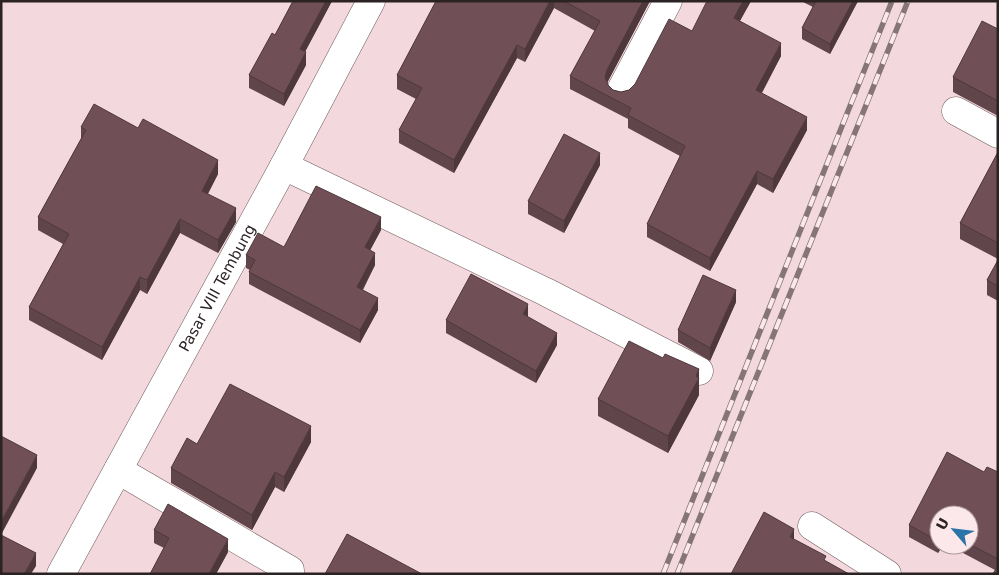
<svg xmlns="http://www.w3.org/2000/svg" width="999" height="575" font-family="'DejaVu Sans',sans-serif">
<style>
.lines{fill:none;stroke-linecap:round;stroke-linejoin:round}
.minor-casing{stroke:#6f5a5d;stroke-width:29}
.minor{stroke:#fff;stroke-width:28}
.rail-casing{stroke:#867578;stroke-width:5.5}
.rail{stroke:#fce8eb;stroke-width:4;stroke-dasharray:11;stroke-linecap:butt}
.wall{fill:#60454a}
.shaded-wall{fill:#4e383c}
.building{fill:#705056;stroke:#4e383c}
.labels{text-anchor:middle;stroke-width:5;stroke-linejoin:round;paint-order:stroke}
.street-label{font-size:15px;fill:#2b2223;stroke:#fce8eb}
</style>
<rect width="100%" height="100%" fill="#f3d9de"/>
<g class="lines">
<g class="minor-casing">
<g id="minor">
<path d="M621 90 668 1"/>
<path d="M956 111 998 134"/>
<path d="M284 166 546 292 699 371"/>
<path d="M118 470 290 570V574"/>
<path d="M812 526 887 574"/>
<path id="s1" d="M61 574 284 166 371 1"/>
</g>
</g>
<use href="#minor" class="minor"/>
<g class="rail-casing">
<g id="rail">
<path d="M663 574 892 1"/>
<path d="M677 574 908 1"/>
</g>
</g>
<use href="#rail" class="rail"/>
</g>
<g class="wall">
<path d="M293 1H332L305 52 306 65 284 106 249 88V75L275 35Z"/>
<path d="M435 1H650L607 83 608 85 613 90 621 92 629 90 692 31 751 1 740 21 781 56 762 93 807 130 773 193 757 184 710 271 647 237V224L680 156 628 128V119L570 89V76L595 31 554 8 525 62 517 58 454 173 399 143V130L416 99 397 89V75L436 2Z"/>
<path d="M801 1H858L830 54 802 39V28L813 7Z"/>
<path d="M998 29V116L953 92V77Z"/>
<path d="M81 127 218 174 208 194 236 222 218 253 180 233 147 294 140 290 102 360 29 320V307L63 244 38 230V217L81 139Z"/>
<path d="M998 152V259L960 239V223Z"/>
<path d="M600 165 564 233 528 214V201Z"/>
<path d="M381 230 370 250 375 265 363 290 378 310 360 343 249 284V272L250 270 246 268V255L284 247Z"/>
<path d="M998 260V301L987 295V280Z"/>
<path d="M736 302 710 361 678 342V330Z"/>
<path d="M528 317 557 345 536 383 446 333V320Z"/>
<path d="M663 358 699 369V395L668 453 598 416V399Z"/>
<path d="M311 442 284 492 275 487 252 530 171 483V468L197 444Z"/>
<path d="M984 472H998V574L995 570 948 545H969V515H939V545H943L938 553 909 537V525Z"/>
<path d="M154 530 228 552 216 574H150L164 548 154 543Z"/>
</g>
<g class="shaded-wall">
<path d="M326 1H332L300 61V49Z"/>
<path d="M550 1H554V8L525 62V49Z"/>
<path d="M643 1H650L607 83 605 77 607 70Z"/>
<path d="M743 1H751L734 31V18Z"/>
<path d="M853 1H858L830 54V44Z"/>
<path d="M781 43V56L756 103V90Z"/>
<path d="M517 45V58L454 173V160Z"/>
<path d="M306 52V65L284 106V94Z"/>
<path d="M807 117V130L773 193V179Z"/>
<path d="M600 153V165L564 233V221Z"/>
<path d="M218 160V174L202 204V191Z"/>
<path d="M757 171V184L710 271V258Z"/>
<path d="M236 208V222L218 253V240Z"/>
<path d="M381 217V230L365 260V247Z"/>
<path d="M180 219V233L147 294V280Z"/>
<path d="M375 253V265L357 299V287Z"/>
<path d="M140 277V290L102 360V347Z"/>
<path d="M736 290V302L710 361V348Z"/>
<path d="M378 298V310L360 343V330Z"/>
<path d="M528 304V317L523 314Z"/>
<path d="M557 333V345L536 383V371Z"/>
<path d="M699 369V395L668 453V436Z"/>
<path d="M311 426V442L284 492V477Z"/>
<path d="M37 455V468L1 535V522Z"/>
<path d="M275 472V487L252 530V515Z"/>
<path d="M794 529V541L790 537Z"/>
<path d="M228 539V552L216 574H209Z"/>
<path d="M939 540V545H943L938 553Z"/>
<path d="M36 553V566L31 574H24Z"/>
</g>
<g class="building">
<path d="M293 1H326L300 49 306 52 284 94 249 75 272 33 275 35Z"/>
<path d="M436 1H550L525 49 517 45 454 160 399 130 422 88 397 75Z"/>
<path d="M564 1H643L607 70 605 77 608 85 613 90 621 92 629 90 635 84 669 19 692 31 707 1H743L734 18 781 43 756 90 807 117 773 179 757 171 710 258 647 224 685 146 628 115 631 108 570 76 600 21Z"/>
<path d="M816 1H853L830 44 802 28Z"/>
<path d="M982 21 998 29V101L953 77Z"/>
<path d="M94 104 138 128 143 119 218 160 202 191 236 208 218 240 180 219 147 280 140 277 102 347 29 307 69 234 38 217 86 130 81 127Z"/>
<path d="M564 134 600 153 564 221 528 201Z"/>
<path d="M998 152V243L960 223Z"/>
<path d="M316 186 381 217 365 247 375 253 357 287 378 298 360 330 249 272 255 260 246 255 258 233 284 247Z"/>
<path d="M998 260V286L987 280Z"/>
<path d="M471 274 528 304 523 314 557 333 536 371 446 320Z"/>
<path d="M703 275 736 290 710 348 678 330Z"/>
<path d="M629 341 663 358 665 354 699 369 696 376 699 378 668 436 598 399Z"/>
<path d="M230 384 311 426 284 477 275 472 252 515 171 468 187 438 197 444Z"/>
<path d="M1 436 37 455 1 522Z"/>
<path d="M947 452 984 472 987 467 998 472V559L969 544V515H939L938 541 909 525Z"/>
<path d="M168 504 228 539 209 574H150L169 538 154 530Z"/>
<path d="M764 512 794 529 790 537 826 556 824 560 849 574H731Z"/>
<path d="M347 534 422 574H325Z"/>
<path d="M1 535 36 553 24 574H1Z"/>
<path d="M998 565V574H993Z"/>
</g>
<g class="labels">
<g class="street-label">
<text dy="5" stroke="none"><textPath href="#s1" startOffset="326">Pasar VIII Tembung</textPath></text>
</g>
</g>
<rect width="999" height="575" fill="none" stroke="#2b2223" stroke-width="5"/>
<g transform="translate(954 530) rotate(298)"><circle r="24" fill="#fce8eb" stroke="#a8999b"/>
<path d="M0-4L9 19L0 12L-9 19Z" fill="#2a74a7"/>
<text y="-8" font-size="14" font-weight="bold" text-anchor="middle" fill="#2b2223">U</text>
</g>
</svg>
